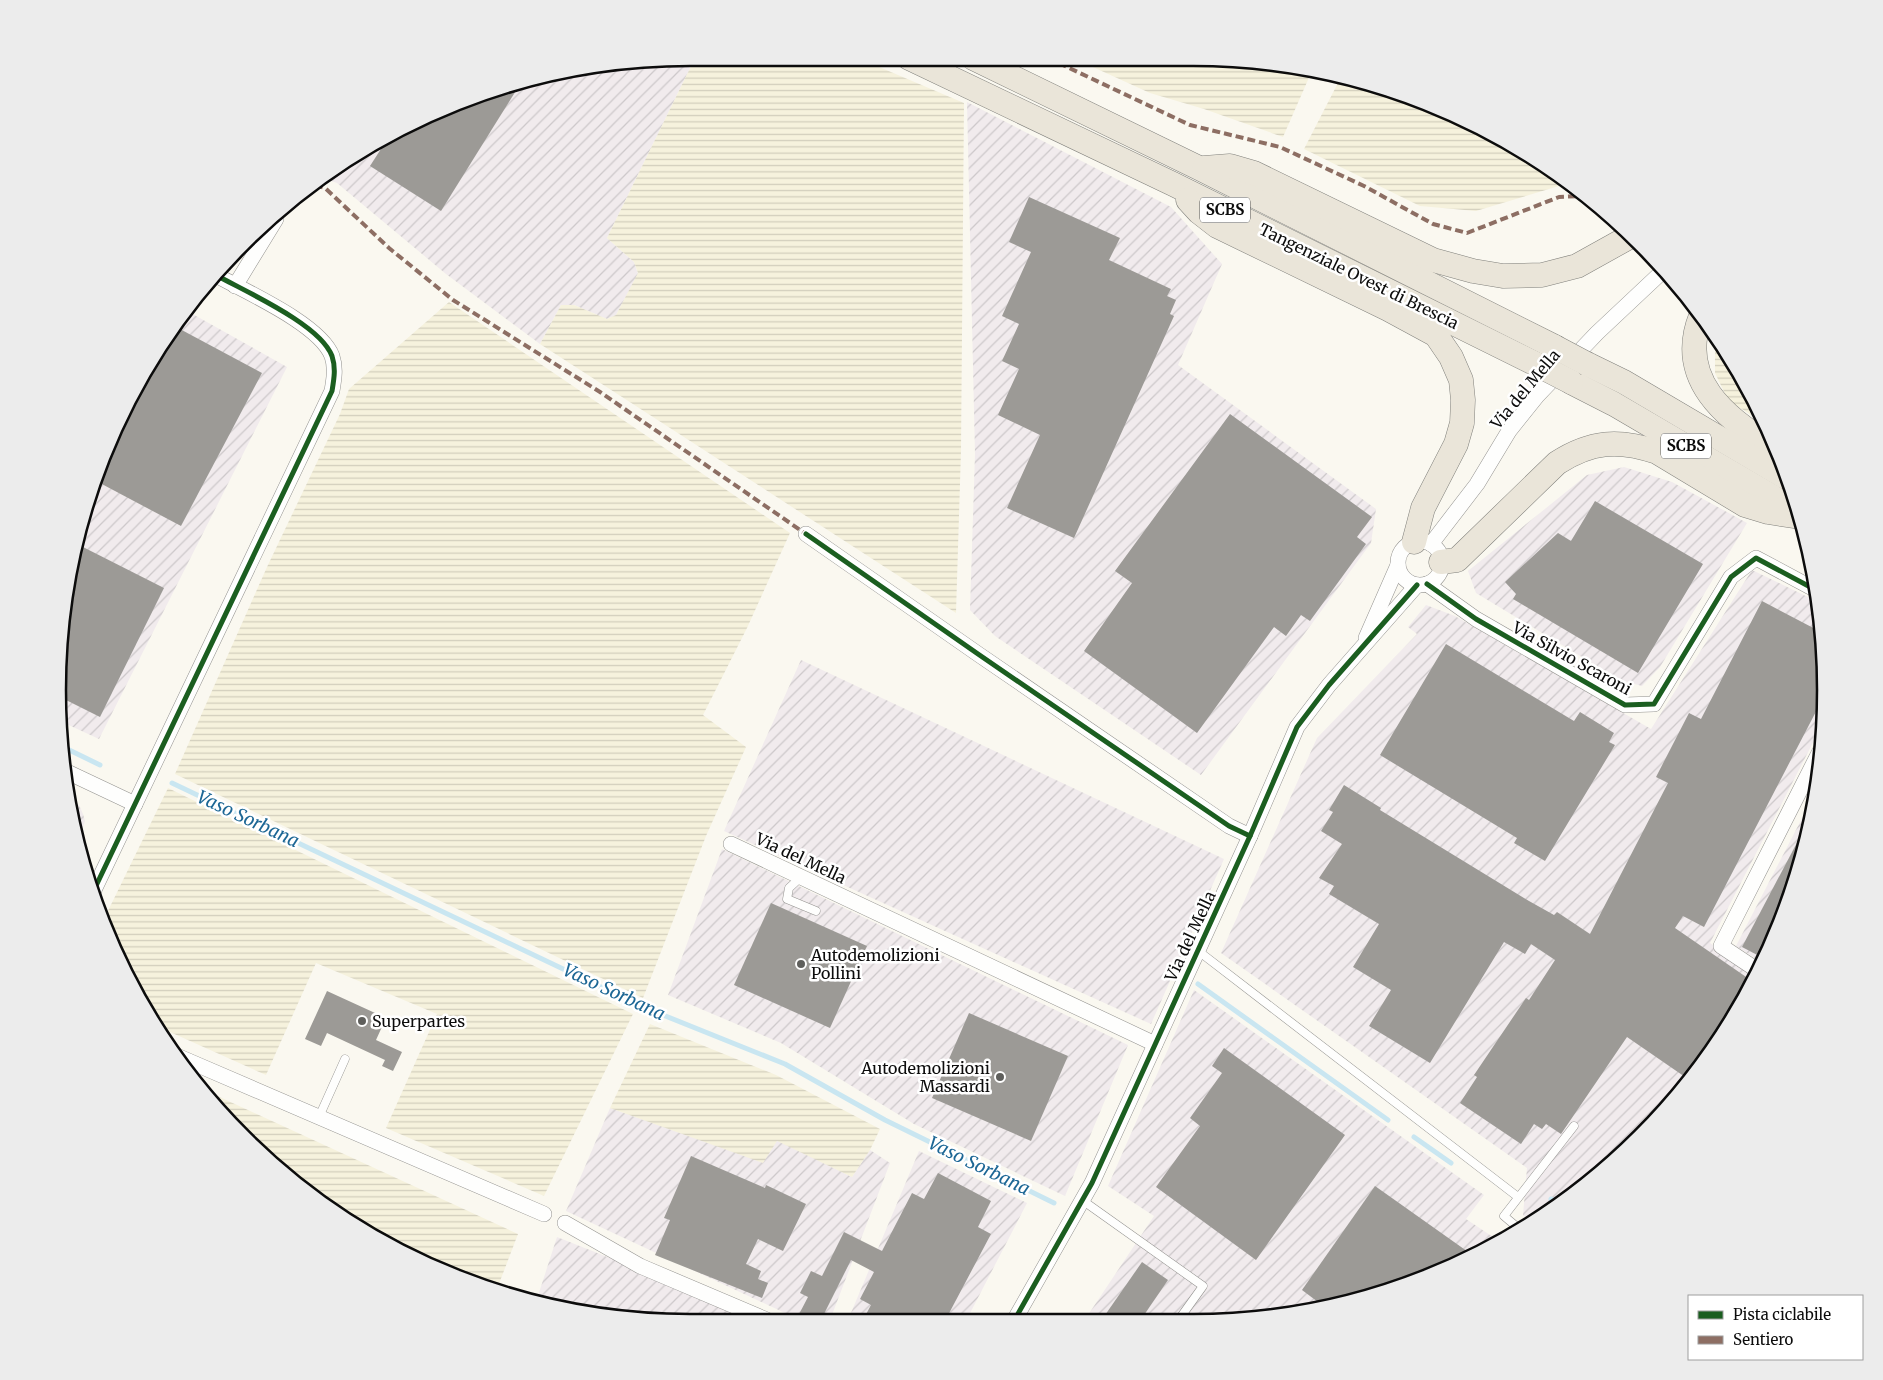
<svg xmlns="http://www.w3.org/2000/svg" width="1883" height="1380" font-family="Merriweather,serif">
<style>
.industrial{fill:url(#industrial-furrows)}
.farmland{fill:url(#farmland-rules)}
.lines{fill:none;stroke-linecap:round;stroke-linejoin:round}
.stream{stroke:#c9e6f1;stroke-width:5}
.building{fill:#9c9a96}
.lane-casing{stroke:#93928f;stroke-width:9}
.street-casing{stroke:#93928f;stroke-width:16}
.primary-casing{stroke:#80807c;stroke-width:25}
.lane{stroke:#fefefd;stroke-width:8}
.street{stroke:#fefefd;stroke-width:15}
.primary{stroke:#eae5d9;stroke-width:24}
.primary-bridge-casing{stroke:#80807c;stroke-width:25;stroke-linecap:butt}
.primary-bridge{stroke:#eae5d9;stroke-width:24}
.quiet{stroke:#8d6e63;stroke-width:4;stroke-dasharray:8 4;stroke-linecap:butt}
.cycleway-casing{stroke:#fff;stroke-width:8}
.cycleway{stroke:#1b5e20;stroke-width:5}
.poi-dot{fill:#5f5f5c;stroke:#fff;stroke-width:2}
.labels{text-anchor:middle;stroke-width:5;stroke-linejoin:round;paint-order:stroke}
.shield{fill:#fff;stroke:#555;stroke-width:1}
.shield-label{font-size:15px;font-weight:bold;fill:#0c0c0c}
.street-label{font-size:16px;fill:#0c0c0c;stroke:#fff}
.poi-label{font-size:16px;fill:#0c0c0c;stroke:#fff;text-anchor:start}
.water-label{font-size:18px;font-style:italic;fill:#1d6795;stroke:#fff}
.rim{fill:none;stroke:#0c0c0c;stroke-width:2.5}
</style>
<defs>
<pattern id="industrial-furrows" width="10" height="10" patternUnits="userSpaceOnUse" patternTransform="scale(1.25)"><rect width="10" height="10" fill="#f1ebed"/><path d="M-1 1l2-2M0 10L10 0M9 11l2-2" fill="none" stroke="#cdc8ca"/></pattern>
<pattern id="farmland-rules" width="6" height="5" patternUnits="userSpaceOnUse" patternTransform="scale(1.25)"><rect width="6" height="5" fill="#f6f2dd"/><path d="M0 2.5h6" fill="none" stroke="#d2cebc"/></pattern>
</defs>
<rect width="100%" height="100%" fill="#faf8f0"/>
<g class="industrial">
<path d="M695 58 607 238 634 262 638 274 616 315 607 319 574 305H561L540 344 446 274 337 183 323 178 339 164 448 106 526 79Z"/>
<path d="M967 102 1171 207 1222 264 1178 365 1376 509 1371 543 1201 775 995 636 970 610 975 454Z"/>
<path d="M189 312 287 367 99 739 60 721 58 690 70 567 123 411Z"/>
<path d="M1624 467 1672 482 1747 523 1660 667 1642 686 1620 680 1476 593 1468 571 1587 475Z"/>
<path d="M1752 570 1816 601 1824 648 1822 725 1710 943 1755 975 1741 1006 1669 1107 1578 1192 1530 1220 1523 1215 1527 1168 1221 953 1317 738 1417 634 1408 627 1426 605 1455 616 1651 729Z"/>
<path d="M801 660 1224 859 1151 1024 724 831Z"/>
<path d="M1816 791 1792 893 1761 962 1736 946Z"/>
<path d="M70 799 79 805 83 814 85 821 80 837Z"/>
<path d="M722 849 1128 1045 1065 1196 914 1124 781 1043 668 995Z"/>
<path d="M1194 990 1484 1195 1466 1219 1496 1239 1435 1274 1276 1317 1086 1318 1154 1216 1108 1186Z"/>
<path d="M610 1108 763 1162 777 1140 852 1177 870 1150 890 1163 830 1320H800L566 1211Z"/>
<path d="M919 1151 1027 1203 967 1319 848 1320Z"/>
<path d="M557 1237 766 1320 648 1321 536 1302Z"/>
</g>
<g class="farmland">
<path d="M695 58H858L964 103 961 451 956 613 540 344 561 305H574L607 319 616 315 638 273 634 262 607 238Z"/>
<path d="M1073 58H1193L1311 73 1283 137 1204 109 1150 93Z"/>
<path d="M1341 77 1356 79 1435 106 1544 164 1569 183 1476 211 1420 206 1304 149Z"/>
<path d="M449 302 790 533 747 628 703 715 746 747 706 836 643 998 175 774 267 567 340 414 349 389Z"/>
<path d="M1715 338 1760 410 1765 424 1728 400 1715 373Z"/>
<path d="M168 788 633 1014 544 1196 386 1128 437 1014 316 963 266 1075 161 1028 106 932 103 921Z"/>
<path d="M650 1024 776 1075 880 1129 870 1150 852 1177 777 1141 763 1163 610 1108Z"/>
<path d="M200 1088 518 1234 497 1289 374 1238 273 1166Z"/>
</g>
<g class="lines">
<g class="stream">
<path d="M61 746 100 765"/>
<path d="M172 783 643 1007 785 1064 885 1120 1054 1203"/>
<path d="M1198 984 1388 1120"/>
<path d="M1414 1137 1451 1163"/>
<path d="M1551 1199 1558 1203"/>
</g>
</g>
<g class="building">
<path d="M522 81 441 211 370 166 388 138 448 106Z"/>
<path d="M1029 197 1120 238 1109 260 1171 289 1167 296 1176 300 1170 314 1174 316 1074 538 1007 508 1040 435 998 415 1019 369 1002 361 1019 324 1002 316 1031 252 1009 242Z"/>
<path d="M178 328 262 373 181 526 98 482 107 455 163 350Z"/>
<path d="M1230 414 1372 517 1357 537 1366 544 1310 621 1301 615 1286 636 1274 627 1197 733 1084 651 1132 583 1115 571Z"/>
<path d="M1595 501 1703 564 1638 673 1513 599 1516 594 1505 582 1558 533 1571 541Z"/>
<path d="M77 544 164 588 100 717 58 696 70 567Z"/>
<path d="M1762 601 1821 632 1824 648 1822 700 1704 927 1683 916 1675 928 1752 981 1741 1006 1688 1079 1627 1037 1561 1134 1546 1124 1542 1129 1534 1124 1521 1144 1460 1103 1477 1077 1474 1075 1526 998 1529 1000 1555 960 1531 944 1525 954 1504 942 1430 1063 1369 1026 1391 990 1353 967 1379 924 1329 894 1334 886 1319 878 1342 844 1321 831 1333 812 1329 810 1344 785 1381 808 1380 810 1529 901 1554 915 1557 912 1590 934 1668 783 1656 777 1689 713 1701 719Z"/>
<path d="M1446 644 1574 721 1580 712 1614 733 1609 742 1615 745 1545 861 1514 843 1517 838 1380 755Z"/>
<path d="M1801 835 1805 836 1792 893 1763 958 1742 947Z"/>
<path d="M771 903 867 946 830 1028 734 985Z"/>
<path d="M327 991 386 1018 376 1040 402 1052 393 1071 382 1066 385 1060 327 1033 321 1046 305 1039Z"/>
<path d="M969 1013 1068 1056 1031 1141 932 1098Z"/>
<path d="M1224 1048 1345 1135 1256 1260 1156 1187 1200 1126 1190 1118 1222 1073 1212 1066Z"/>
<path d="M691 1156 765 1188 766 1185 806 1204 783 1251 758 1239 746 1264 761 1271 758 1279 768 1283 762 1298 655 1255 670 1220 664 1218Z"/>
<path d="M938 1173 991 1201 978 1227 991 1234 946 1319 863 1320 871 1305 860 1299 874 1272 851 1260 821 1320H796L808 1297 800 1293 811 1271 822 1276 844 1232 882 1251 912 1193 924 1199Z"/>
<path d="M1375 1186 1471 1254 1435 1274 1322 1305 1302 1290Z"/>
<path d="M1142 1262 1168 1280 1142 1318H1103Z"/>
</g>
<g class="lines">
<g class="lane-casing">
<g id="lane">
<path d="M801 877 789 888 787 899 816 911"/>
<path d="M1197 950 1518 1197"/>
<path d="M319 1117 345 1059"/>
<path d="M1082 1200 1203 1286 1180 1318"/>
<path d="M1517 1227 1504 1216 1574 1126"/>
</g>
</g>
<g class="street-casing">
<g id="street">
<path d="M235 286 276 219"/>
<path d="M806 534 978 654 1229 826 1250 836"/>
<circle cx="1420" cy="563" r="22"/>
<path d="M1431 544 1477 484 1509 431 1537 396 1597 333 1663 271"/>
<path d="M1427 584 1476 619 1625 705 1654 704 1731 577 1756 558 1814 589"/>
<path d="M1366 638 1398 565"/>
<path d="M63 770 135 804"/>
<path d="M731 844 1155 1044"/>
<path d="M94 890 332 391C334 379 336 368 332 356 320 324 244 291 214 274"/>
<path d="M1757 970 1721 946 1821 749"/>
<path d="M177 1056 544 1214"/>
<path d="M565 1223 640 1266 767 1320"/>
<path d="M1015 1319 1092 1183 1250 836 1297 727 1329 685 1417 585"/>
</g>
</g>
<g class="primary-casing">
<g id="primary">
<path d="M909 58 1173 184 1540 366"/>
<path d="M973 58 1199 168 1555 347"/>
<path d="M1204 168 1230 166 1254 173 1433 260 1473 271 1503 276 1542 275 1577 266 1631 236"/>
<path d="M1188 200 1199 212 1217 226 1388 309 1436 335 1451 357 1461 380 1463 400 1462 423 1456 444 1423 508 1414 542"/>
<path d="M1701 316C1676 378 1725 419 1774 447"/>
<path d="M1587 364 1624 382 1785 477"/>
<path d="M1571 382 1614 404 1795 510"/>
<path d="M1441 562 1457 560 1557 463C1591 441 1619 439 1657 452L1745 505 1768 512 1800 517"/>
</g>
</g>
<use href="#lane" class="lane"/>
<use href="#street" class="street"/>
<use href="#primary" class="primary"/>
<g class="primary-bridge-casing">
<g id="primary-bridge">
<path d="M1555 347 1587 364"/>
<path d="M1540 366 1571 382"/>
</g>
</g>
<use href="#primary-bridge" class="primary-bridge"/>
<g class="quiet">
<path d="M1048 58 1190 125 1280 147 1364 186 1433 224 1467 233 1559 197 1579 196 1600 210 1630 237"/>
<path d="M315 185 325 188 389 248 453 300 600 392 806 534"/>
</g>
<g class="cycleway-casing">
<g id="cycleway">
<path d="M806 534 978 654 1229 826 1250 836"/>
<path d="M1427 584 1476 619 1625 705 1654 704 1731 577 1756 558 1814 589"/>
<path d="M94 890 332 391C334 379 336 368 332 356 320 324 244 291 214 274"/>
<path d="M1015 1319 1092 1183 1250 836 1297 727 1329 685 1417 585"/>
</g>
</g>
<use href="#cycleway" class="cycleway"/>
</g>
<g class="poi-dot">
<circle cx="801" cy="964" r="5"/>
<circle cx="362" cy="1021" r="5"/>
<circle cx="1000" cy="1077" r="5"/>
</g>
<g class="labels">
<g class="shield">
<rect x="1200" y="197.5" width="50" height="25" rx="4"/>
<rect x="1661" y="433.5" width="50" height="25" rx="4"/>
</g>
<g class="shield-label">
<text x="1225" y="215">SCBS</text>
<text x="1686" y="451">SCBS</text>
</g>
<g class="street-label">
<text transform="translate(1359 276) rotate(26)" y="6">Tangenziale Ovest di Brescia</text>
<text transform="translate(1525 389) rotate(-50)" y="6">Via del Mella</text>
<text transform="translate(1572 658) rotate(29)" y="6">Via Silvio Scaroni</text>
<text transform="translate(801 858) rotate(25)" y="6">Via del Mella</text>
<text transform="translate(1190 936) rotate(-65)" y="6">Via del Mella</text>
</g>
<g class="poi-label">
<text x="811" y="961">Autodemolizioni<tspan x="811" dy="18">Pollini</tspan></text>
<text x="372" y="1027">Superpartes</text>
<text x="990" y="1074" text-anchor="end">Autodemolizioni<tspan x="990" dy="18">Massardi</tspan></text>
</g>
<g class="water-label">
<text transform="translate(248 819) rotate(25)" y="6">Vaso Sorbana</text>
<text transform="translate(614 992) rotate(25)" y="6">Vaso Sorbana</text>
<text transform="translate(979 1166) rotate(26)" y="6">Vaso Sorbana</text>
</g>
</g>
<path d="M0 0H1883V1380H0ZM690 66H1193A624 624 0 0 1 1817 690V690A624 624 0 0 1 1193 1314H690A624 624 0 0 1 66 690V690A624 624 0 0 1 690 66Z" fill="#ececec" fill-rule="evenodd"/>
<path class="rim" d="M690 66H1193A624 624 0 0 1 1817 690V690A624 624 0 0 1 1193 1314H690A624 624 0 0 1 66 690V690A624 624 0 0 1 690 66Z"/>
<rect x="1688" y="1295" width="175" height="65" fill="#ffffff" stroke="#9e9e9e"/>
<rect x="1698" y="1311" width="25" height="8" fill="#1b5e20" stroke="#9e9e9e"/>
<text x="1733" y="1320" font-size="15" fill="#0c0c0c">Pista ciclabile</text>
<rect x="1698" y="1336" width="25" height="8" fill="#8d6e63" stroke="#9e9e9e"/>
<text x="1733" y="1345" font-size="15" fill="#0c0c0c">Sentiero</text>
</svg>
